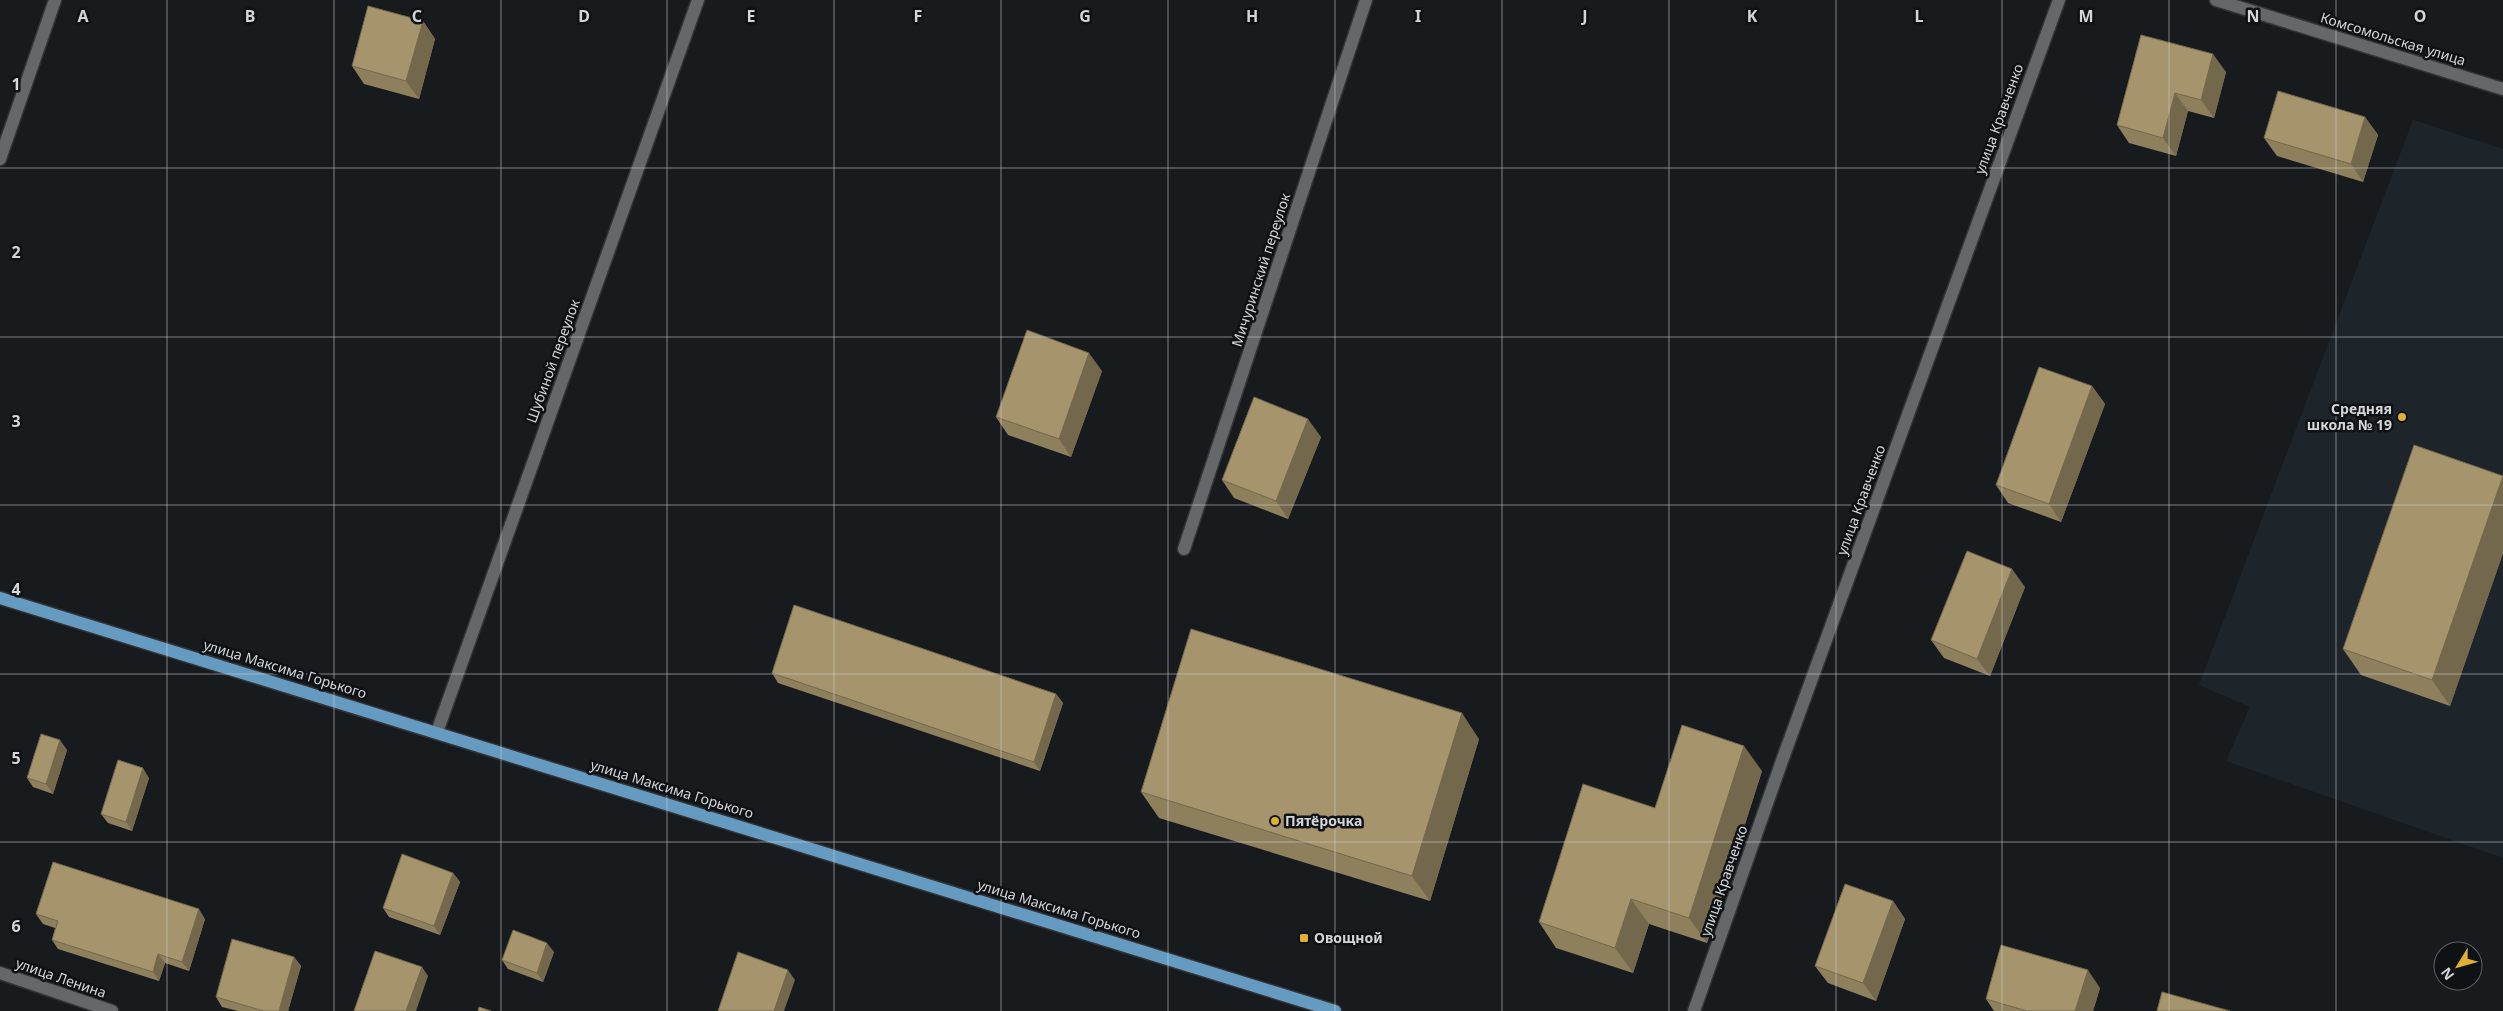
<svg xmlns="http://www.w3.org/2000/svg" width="2503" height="1011" font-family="'Noto Sans',sans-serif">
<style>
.built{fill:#1d252b}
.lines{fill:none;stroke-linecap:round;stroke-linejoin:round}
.minor-casing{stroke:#323436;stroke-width:15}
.major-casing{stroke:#323436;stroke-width:15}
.minor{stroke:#64686b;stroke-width:12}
.major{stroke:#659bc1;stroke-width:12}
.wall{fill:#8e7f5d}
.shaded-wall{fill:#74684c}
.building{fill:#a5946c;stroke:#74684c}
.grid{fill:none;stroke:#d3d5d7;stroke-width:1;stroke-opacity:0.55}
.poi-dot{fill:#deb133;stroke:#0f1215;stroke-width:2}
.labels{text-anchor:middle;stroke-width:5;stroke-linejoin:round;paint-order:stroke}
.street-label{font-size:14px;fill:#d3d5d7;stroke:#0f1215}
.poi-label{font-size:14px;font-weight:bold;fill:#d3d5d7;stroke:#0f1215;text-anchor:start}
.grid-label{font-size:16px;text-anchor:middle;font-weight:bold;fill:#d3d5d7;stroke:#0f1215;stroke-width:5;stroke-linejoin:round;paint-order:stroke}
</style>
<rect width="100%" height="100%" fill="#181b1e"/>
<path class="built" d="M2413 120 2503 149V858L2226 761 2250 707 2199 685Z"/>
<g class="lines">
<g class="minor-casing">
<g id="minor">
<path d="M2216 0 2503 89"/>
<path d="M0 159 55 0"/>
<path d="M1184 549 1366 0"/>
<path d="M437 732 698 0"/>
<path d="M0 973 112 1011"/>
<path d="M1694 1011 1783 758 2059 0"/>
</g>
</g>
<g class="major-casing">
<path id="major" d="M0 598 1335 1011"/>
</g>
<use href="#minor" class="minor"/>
<use href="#major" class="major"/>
</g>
<g class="wall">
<path d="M423 21 435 39 419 99 364 84 352 66Z"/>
<path d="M2141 35 2226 72 2214 118 2188 111 2176 156 2129 143 2117 125Z"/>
<path d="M2365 117 2378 135 2363 182 2277 156 2264 138Z"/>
<path d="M1102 371 1071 457 1008 435 996 417Z"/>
<path d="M2092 386 2105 404 2061 522 2008 503 1996 485Z"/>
<path d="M1321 437 1288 519 1234 498 1222 480Z"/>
<path d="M2503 476V553L2450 706 2361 675 2343 649Z"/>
<path d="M2025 587 1990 676 1944 658 1931 640Z"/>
<path d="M772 673 1056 694 1063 703 1040 771 778 683Z"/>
<path d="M1479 739 1430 901 1159 818 1141 792Z"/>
<path d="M67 750 53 794 33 787 27 778Z"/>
<path d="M1762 771 1707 943 1649 924 1633 973 1556 948 1539 922 1655 808Z"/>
<path d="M149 778 132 831 108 823 101 814Z"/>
<path d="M453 873 460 882 440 935 389 917 383 908Z"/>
<path d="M1893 901 1905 919 1876 1001 1828 983 1815 966Z"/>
<path d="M36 914 205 919 189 971 165 963 159 981 58 949 52 940 55 928 43 924Z"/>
<path d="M554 952 543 982 508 969 502 960Z"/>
<path d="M294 957 301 966 288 1011H238L222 1007 216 997Z"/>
<path d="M2100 988 2093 1011H1994L1986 999Z"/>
</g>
<g class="shaded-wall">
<path d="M423 21 435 39 419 99 406 81Z"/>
<path d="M2213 54 2226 72 2214 118 2201 100Z"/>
<path d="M2175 93 2188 111 2176 156 2163 138Z"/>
<path d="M2365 117 2378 135 2363 182 2351 164Z"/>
<path d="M1089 353 1102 371 1071 457 1059 439Z"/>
<path d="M2092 386 2105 404 2061 522 2049 504Z"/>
<path d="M1308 419 1321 437 1288 519 1276 501Z"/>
<path d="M2503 476V553L2450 706 2432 680Z"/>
<path d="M2012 569 2025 587 1990 676 1977 659Z"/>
<path d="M1056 694 1063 703 1040 771 1034 762Z"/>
<path d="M1462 713 1479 739 1430 901 1412 876Z"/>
<path d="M60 740 67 750 53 794 46 784Z"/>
<path d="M1744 746 1762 771 1707 943 1689 918Z"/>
<path d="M143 768 149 778 132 831 126 822Z"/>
<path d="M453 873 460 882 440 935 434 926Z"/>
<path d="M1631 899 1649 924 1633 973 1615 948Z"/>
<path d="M1893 901 1905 919 1876 1001 1863 983Z"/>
<path d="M199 909 205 919 189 971 182 962Z"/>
<path d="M547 943 554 952 543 982 537 973Z"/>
<path d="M158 954 165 963 159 981 153 972Z"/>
<path d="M294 957 301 966 288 1011H279Z"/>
<path d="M422 967 428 976 416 1011H406Z"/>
<path d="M788 970 795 980 784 1011H774Z"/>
<path d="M2088 970 2100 988 2093 1011H2075Z"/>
</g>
<g class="building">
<path d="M368 6 423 21 406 81 352 66Z"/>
<path d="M2141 35 2213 54 2201 100 2175 93 2163 138 2117 125Z"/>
<path d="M2278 91 2365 117 2351 164 2264 138Z"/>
<path d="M1027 330 1089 353 1059 439 996 417Z"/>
<path d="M2039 367 2092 386 2049 504 1996 485Z"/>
<path d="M1254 397 1308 419 1276 501 1222 480Z"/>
<path d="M2414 445 2503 476 2432 680 2343 649Z"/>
<path d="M1967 551 2012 569 1977 659 1931 640Z"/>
<path d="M794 605 1056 694 1034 762 772 673Z"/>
<path d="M1191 629 1462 713 1412 876 1141 792Z"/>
<path d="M1682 725 1744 746 1689 918 1631 899 1615 948 1539 922 1583 784 1655 808Z"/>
<path d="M41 734 60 740 46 784 27 778Z"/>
<path d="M118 760 143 768 126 822 101 814Z"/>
<path d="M402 854 453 873 434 926 383 908Z"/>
<path d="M53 862 199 909 182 962 158 954 153 972 52 940 58 921 36 914Z"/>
<path d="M1845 884 1893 901 1863 983 1815 966Z"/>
<path d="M513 930 547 943 537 973 502 960Z"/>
<path d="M232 939 294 957 279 1011H264L216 997Z"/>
<path d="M2001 945 2088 970 2075 1011H2027L1986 999Z"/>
<path d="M375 951 422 967 406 1011H354Z"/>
<path d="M738 952 788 970 774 1011H718Z"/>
<path d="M2162 992 2230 1011H2157Z"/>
<path d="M479 1007 491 1011H478Z"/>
</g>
<path class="grid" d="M167 0V1011M334 0V1011M501 0V1011M667 0V1011M834 0V1011M1001 0V1011M1168 0V1011M1335 0V1011M1502 0V1011M1669 0V1011M1836 0V1011M2002 0V1011M2169 0V1011M2336 0V1011M0 168H2503M0 337H2503M0 505H2503M0 674H2503M0 842H2503"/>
<g class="poi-dot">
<circle cx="2402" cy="417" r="5"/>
<circle cx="1275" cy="821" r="5"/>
<rect x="1299" y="933" width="10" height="10" rx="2.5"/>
</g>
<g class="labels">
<g class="street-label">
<text transform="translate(2393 39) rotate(17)" y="5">Комсомольская улица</text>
<text transform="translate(1999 119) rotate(-70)" y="5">улица Кравченко</text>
<text transform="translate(1261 270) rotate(-72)" y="5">Мичуринский переулок</text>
<text transform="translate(553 361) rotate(-70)" y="5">Шубиной переулок</text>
<text transform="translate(1861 500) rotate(-70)" y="5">улица Кравченко</text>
<text transform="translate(285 669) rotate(17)" y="5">улица Максима Горького</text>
<text transform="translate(672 789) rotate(17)" y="5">улица Максима Горького</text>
<text transform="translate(1724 881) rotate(-71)" y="5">улица Кравченко</text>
<text transform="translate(1059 909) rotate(17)" y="5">улица Максима Горького</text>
<text transform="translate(61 978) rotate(19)" y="5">улица Ленина</text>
</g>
<g class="poi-label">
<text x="2392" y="414" text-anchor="end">Средняя<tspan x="2392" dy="16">школа № 19</tspan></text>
<text x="1285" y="826">Пятёрочка</text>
<text x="1314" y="943">Овощной</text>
</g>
</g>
<g class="grid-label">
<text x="83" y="22">A</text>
<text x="250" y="22">B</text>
<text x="417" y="22">C</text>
<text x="584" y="22">D</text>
<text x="751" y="22">E</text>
<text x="918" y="22">F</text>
<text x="1085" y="22">G</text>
<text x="1252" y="22">H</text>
<text x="1418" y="22">I</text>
<text x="1585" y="22">J</text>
<text x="1752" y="22">K</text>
<text x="1919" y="22">L</text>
<text x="2086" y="22">M</text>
<text x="2253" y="22">N</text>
<text x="2420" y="22">O</text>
<text x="16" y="90">1</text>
<text x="16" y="258">2</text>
<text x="16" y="427">3</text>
<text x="16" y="595">4</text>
<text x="16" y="764">5</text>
<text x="16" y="932">6</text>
</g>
<g transform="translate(2458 966) rotate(233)"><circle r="24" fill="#0f1215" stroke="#5d6063"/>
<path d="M0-4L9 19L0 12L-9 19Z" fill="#deb133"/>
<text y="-8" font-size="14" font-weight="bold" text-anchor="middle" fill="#d3d5d7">N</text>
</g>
</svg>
